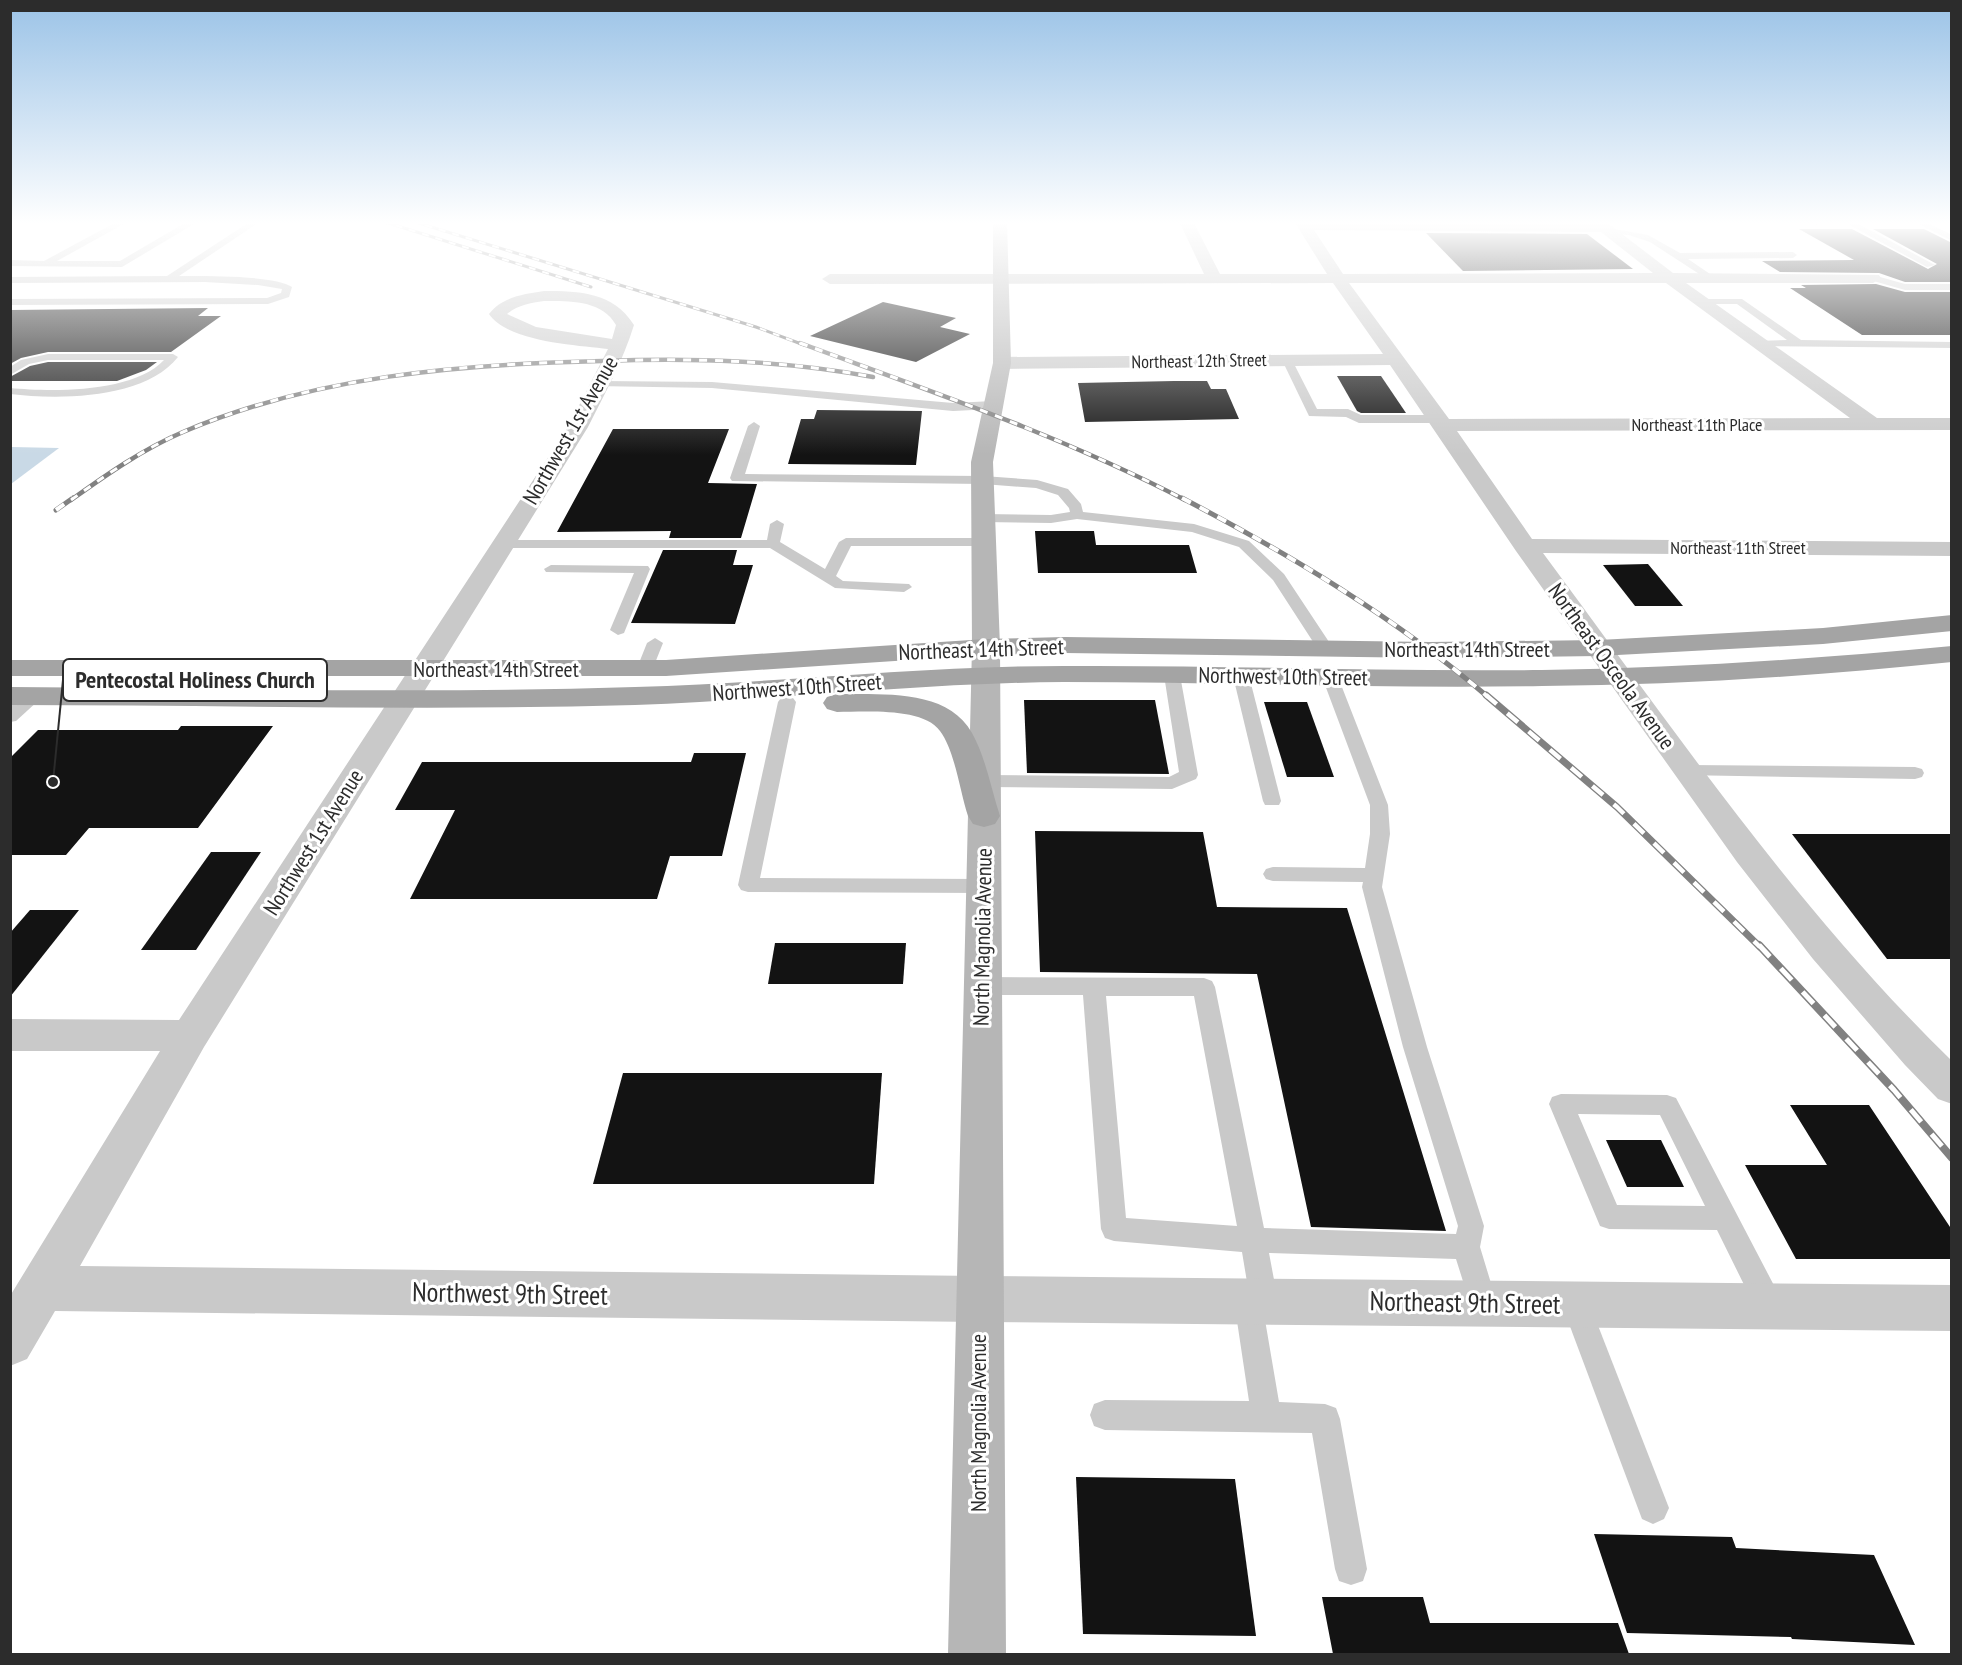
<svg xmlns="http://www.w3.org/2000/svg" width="1962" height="1665" font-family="'PT Sans Narrow',sans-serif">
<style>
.water{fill:#c9d9e6}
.building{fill:#131313}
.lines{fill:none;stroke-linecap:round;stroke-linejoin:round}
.service{fill:#c9c9c9;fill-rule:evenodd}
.minor{fill:#c9c9c9;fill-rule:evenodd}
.tertiary{fill:#c9c9c9;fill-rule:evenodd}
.secondary{fill:#b6b6b6;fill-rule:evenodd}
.primary{fill:#a4a4a4;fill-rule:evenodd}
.rail-far4-casing{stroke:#818181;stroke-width:3}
.rail-far3-casing{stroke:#818181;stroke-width:4.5}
.rail-far2-casing{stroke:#818181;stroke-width:5}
.rail-far1-casing{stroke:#818181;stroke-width:7}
.rail-casing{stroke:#818181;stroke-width:8}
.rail-far4{stroke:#fff;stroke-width:2;stroke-dasharray:7;stroke-linecap:butt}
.rail-far3{stroke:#fff;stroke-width:3;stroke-dasharray:8;stroke-linecap:butt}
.rail-far2{stroke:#fff;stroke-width:4;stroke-dasharray:10;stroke-linecap:butt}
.rail-far1{stroke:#fff;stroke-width:4.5;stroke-dasharray:14;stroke-linecap:butt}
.rail{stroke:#fff;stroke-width:5;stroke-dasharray:16;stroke-linecap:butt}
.labels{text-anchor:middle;stroke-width:6;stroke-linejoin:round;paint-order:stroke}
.far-street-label{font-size:18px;fill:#2c2c2c;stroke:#fff}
.street-label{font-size:22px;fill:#2c2c2c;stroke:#fff}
.near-street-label{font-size:27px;fill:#2c2c2c;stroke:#fff}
.leader{fill:none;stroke:#2c2c2c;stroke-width:2}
.callout-dot{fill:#2c2c2c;stroke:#fff;stroke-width:2}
.callout{fill:#fff;stroke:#2c2c2c;stroke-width:2}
.callout-label{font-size:24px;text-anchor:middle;font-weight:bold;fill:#2c2c2c}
</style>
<rect width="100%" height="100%" fill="#fff"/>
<path class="water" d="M11 447 59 448 11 484Z"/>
<g class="building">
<path d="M1799 229H1852L1928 269 1937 264 1873 229H1924L1952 243V282H1905L1879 273 1780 272 1762 261 1854 260Z"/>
<path d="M1426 233 1587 234 1633 269 1463 271Z"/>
<path d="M1876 284 1905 292H1952V335H1862L1790 288H1806L1801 285Z"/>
<path d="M883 302 956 318 940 327 970 334 916 362 810 336Z"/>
<path d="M208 308 198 316H221L171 352H48L21 358 10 364V310Z"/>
<path d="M48 362H157L146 370 117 381H10V377L30 366Z"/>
<path d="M1337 376H1381L1406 413H1361L1357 411Z"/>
<path d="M1174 381H1207L1211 389H1226L1239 419 1085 422 1078 383Z"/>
<path d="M817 410 922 411 916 465 788 464 801 419H814Z"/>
<path d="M613 429H729L708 483 757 484 741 538H669L671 531 557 532Z"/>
<path d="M1035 531H1094L1096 545H1189L1197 573H1038Z"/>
<path d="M663 550H737L733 565H753L735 624 631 623Z"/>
<path d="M1648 564 1683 606H1635L1603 565Z"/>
<path d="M1024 700H1155L1169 774 1027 773Z"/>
<path d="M1264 702H1307L1334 777H1287Z"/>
<path d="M181 726H273L198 828H89L66 855H10V758L38 730H178Z"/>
<path d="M694 753H746L722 856H670L657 899H410L455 810H395L422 762H691Z"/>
<path d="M1035 831 1203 832 1217 907 1347 908 1446 1231 1311 1227 1257 974 1040 972Z"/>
<path d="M1792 834H1952V959H1887Z"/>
<path d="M211 852H261L196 950H141Z"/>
<path d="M30 910H79L10 997V933Z"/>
<path d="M775 943H906L903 984H768Z"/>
<path d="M623 1073H882L874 1184H593Z"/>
<path d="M1790 1105H1869L1952 1230V1259H1796L1745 1165H1827Z"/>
<path d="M1606 1140H1661L1684 1187H1627Z"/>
<path d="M1076 1477 1235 1479 1256 1636 1083 1634Z"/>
<path d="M1594 1534 1732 1537 1736 1548 1874 1555 1915 1645 1792 1639 1791 1637 1627 1633Z"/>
<path d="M1322 1597H1423L1430 1623H1618L1629 1654H1333Z"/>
</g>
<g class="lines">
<g class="service">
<path d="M118 221H129L57 261H120L188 221H199L122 267 10 266V260L44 261Z"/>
<path d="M251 221H261L179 276C203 276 275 275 292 287L289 297 268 304 10 305V299L267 298 281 293 282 289 258 285 205 282 10 283V277L167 276Z"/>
<path d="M1824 221 1816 225 1812 222V221Z"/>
<path d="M1842 221H1853L1935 265 1927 267Z"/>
<path d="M1913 221H1924L1952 235V241Z"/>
<path d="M1609 228 1648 235 1680 253 1793 252 1797 255 1793 258 1688 259 1713 276 1715 278 1710 281 1650 242 1629 235 1606 233 1605 231Z"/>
<path d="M1873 275 1905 284H1952V290H1905L1870 280 1868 278Z"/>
<path d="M1701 299H1742L1801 340 1952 342V348L1759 346 1754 343 1755 341 1787 340 1737 304H1698V300Z"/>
<path d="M48 354H173L178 357C145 399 60 400 10 394V388C53 392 133 393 164 360H48L29 364 10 375V367L21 360Z"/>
<path d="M1287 357 1292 360 1317 409H1348L1361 415H1439L1445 419 1439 423H1359L1346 417 1309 416 1282 360Z"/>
<path d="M600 381 712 382 953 403 993 401 999 405 993 409 953 411 712 388 596 386V382Z"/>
<path d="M754 422 760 426 745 474 983 476 1037 480 1068 489 1081 504 1083 512 1194 524 1249 541 1284 574 1333 648 1325 653 1319 651 1273 580 1239 547 1192 532 1077 519 1051 523 983 522 976 518 983 514 1051 515 1070 512 1069 508 1058 495 1036 488 983 484 732 481 730 478 748 426Z"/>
<path d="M777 520 784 524 780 542 825 569 839 542 846 538H984L991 542 984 546H851L836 576 843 581 909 584 912 587 904 592 835 588 770 548H503L496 544 503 540H767L770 524Z"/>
<path d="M551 565 648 566 650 569 624 633 618 635 610 630 634 573 546 572 544 569Z"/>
<path d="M655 638 663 643 653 668 645 673 639 671 637 668 647 643Z"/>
<path d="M1172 670 1180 675 1198 775 1196 779 1172 789 984 787 977 785 975 781 977 777 984 775 1169 777 1179 772 1164 675Z"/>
<path d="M1241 671 1249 676 1281 801 1279 805H1265L1263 801 1233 676Z"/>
<path d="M1330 672 1338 677 1388 805 1390 834 1382 887 1427 1047 1484 1226 1480 1247 1497 1303 1493 1313 1483 1317 1473 1313 1456 1259 1269 1253 1278 1301 1274 1311 1264 1314 1279 1402 1325 1404 1336 1408 1340 1419 1367 1569 1363 1581 1351 1585 1339 1581 1335 1569 1312 1433 1105 1430 1094 1426 1090 1415 1094 1404 1105 1400 1249 1401 1234 1301 1238 1291 1248 1288 1242 1252 1114 1241 1105 1238 1101 1229 1083 995H982L974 992 971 986 974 980 982 977 1204 978 1212 981 1215 987 1264 1228 1456 1234 1458 1226 1403 1047 1362 887 1363 882 1273 881 1266 879 1263 874 1266 869 1273 867 1365 868 1370 834V805L1322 677ZM1106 996H1194L1237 1226 1126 1218Z"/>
<path d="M33 691 39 692 42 696 39 700 16 721 10 722V707L27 692Z"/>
<path d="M787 697 793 698 796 702 760 878 983 879 990 881 993 886 990 891 983 893 748 892 741 890 738 885 778 702 781 698Z"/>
<path d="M1688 765 1915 767 1922 769 1924 773 1922 777 1915 779 1682 775 1679 771 1682 767Z"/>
<path d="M1561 1094 1667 1095 1676 1098 1779 1295 1783 1305 1779 1315 1769 1319 1759 1315 1717 1230 1609 1229 1600 1226 1549 1104 1552 1097ZM1578 1114 1660 1115 1705 1206 1617 1205Z"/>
<path d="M1576 1291 1586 1295 1590 1305 1669 1508 1664 1519 1653 1524 1642 1519 1562 1305 1566 1295Z"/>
</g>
<g class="minor">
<path d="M1179 221H1193L1220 274H1327L1294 221 1591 224 1589 221H1605L1673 273 1879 275 1881 278 1873 283H1686L1877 418H1952V430L1457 431 1532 539 1952 542V556L1543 553C1672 727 1796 909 1952 1061V1104L1938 1099 1905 1065 1813 959 1737 862 1516 551 1390 365 1002 369 995 367 993 363 995 359 1002 357 1383 354 1333 283 830 284 822 279 830 274H1204ZM1314 230 1601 232 1653 273 1343 274ZM1349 283H1666L1850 418 1449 419Z"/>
<path d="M544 291C580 291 613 292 634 325 623 361 605 393 588 427L204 1047 80 1266 979 1276 996 1283 1003 1299 996 1315 979 1322 55 1311 27 1359 10 1366V1296L160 1051H10V1019L179 1020 568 427 608 349C576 345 508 342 489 314 502 297 524 294 544 291ZM544 301C570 301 602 300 616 325L612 339 536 327 507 314C518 305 530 303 544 301Z"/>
</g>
<path class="tertiary" d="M979 1276 1952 1285V1331L979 1322 962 1315 955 1299 962 1283Z"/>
<path class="secondary" d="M993 221H1007L1011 363 993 462 1000 647 1006 1654H948L972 647 971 462 993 363Z"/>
<g class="primary">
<path d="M1952 615V631L1823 644 1599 656 1430 658 1065 653 986 655 666 676H10V660H666L986 639 1065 637 1430 642 1599 640 1823 628Z"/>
<path d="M1952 646V662C1815 676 1679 685 1542 686 1383 689 1224 682 1064 682 921 683 778 700 635 705 427 711 219 705 10 705V687C219 688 427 694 635 687 778 683 921 666 1064 666 1224 665 1383 672 1542 670 1679 668 1815 659 1952 646Z"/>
<path d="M837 694C881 695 947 688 972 733 986 758 991 789 1000 816L995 824 984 827 973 824 968 816C960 792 955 751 940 731 923 707 864 712 837 712L827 709 823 703 827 697Z"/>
</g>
<g class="rail-far4-casing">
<g id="rail-far4">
<path d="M382 221 591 287"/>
<path d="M412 221 756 327 804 345"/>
</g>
</g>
<g class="rail-far3-casing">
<g id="rail-far3">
<path d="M800 343C930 391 1062 436 1185 500"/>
<path d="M71 500C106 475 143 449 183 432 315 376 460 364 602 361 693 358 783 360 873 377"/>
</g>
</g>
<g class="rail-far2-casing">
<g id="rail-far2">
<path d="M1182 498C1289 554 1396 618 1488 697"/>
<path d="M56 510 73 498"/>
</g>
</g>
<g class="rail-far1-casing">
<path id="rail-far1" d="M1486 695 1617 807 1760 947"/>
</g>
<g class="rail-casing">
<path id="rail" d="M1759 945 1894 1090 1952 1158"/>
</g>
<use href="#rail-far4" class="rail-far4"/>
<use href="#rail-far3" class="rail-far3"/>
<use href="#rail-far2" class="rail-far2"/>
<use href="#rail-far1" class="rail-far1"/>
<use href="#rail" class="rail"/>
</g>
<linearGradient id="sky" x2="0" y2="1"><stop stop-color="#9bc3e7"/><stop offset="0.49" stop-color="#fff"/><stop offset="1" stop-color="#fff" stop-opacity="0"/></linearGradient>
<rect width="1962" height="455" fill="url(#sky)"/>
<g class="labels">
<g class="far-street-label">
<text transform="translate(1199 361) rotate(-1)" y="6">Northeast 12th Street</text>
<text x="1697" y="431">Northeast 11th Place</text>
<text x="1738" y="554">Northeast 11th Street</text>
</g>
<g class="street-label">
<text transform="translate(570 430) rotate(-60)" y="8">Northwest 1st Avenue</text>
<text transform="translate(981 649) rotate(-2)" y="8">Northeast 14th Street</text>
<text x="1467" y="657">Northeast 14th Street</text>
<text transform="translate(1612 666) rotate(54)" y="8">Northeast Osceola Avenue</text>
<text x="496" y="677">Northeast 14th Street</text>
<text transform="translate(1283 676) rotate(1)" y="8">Northwest 10th Street</text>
<text transform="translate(797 687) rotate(-4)" y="8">Northwest 10th Street</text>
<text transform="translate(313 842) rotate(-58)" y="8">Northwest 1st Avenue</text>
<text transform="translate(982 937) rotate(-89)" y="8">North Magnolia Avenue</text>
<text transform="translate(978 1423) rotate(-90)" y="8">North Magnolia Avenue</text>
</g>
<g class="near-street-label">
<text transform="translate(510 1294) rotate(1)" y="9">Northwest 9th Street</text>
<text transform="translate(1465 1303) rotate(1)" y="9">Northeast 9th Street</text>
</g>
</g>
<path class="leader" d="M53 782L63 680"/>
<circle class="callout-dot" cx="53" cy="782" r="6"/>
<rect class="callout" x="63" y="659" width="264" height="42" rx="6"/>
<g class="callout-label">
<text x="195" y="688">Pentecostal Holiness Church</text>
</g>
<rect width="1962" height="1665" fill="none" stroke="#2c2c2c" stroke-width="24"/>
</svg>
